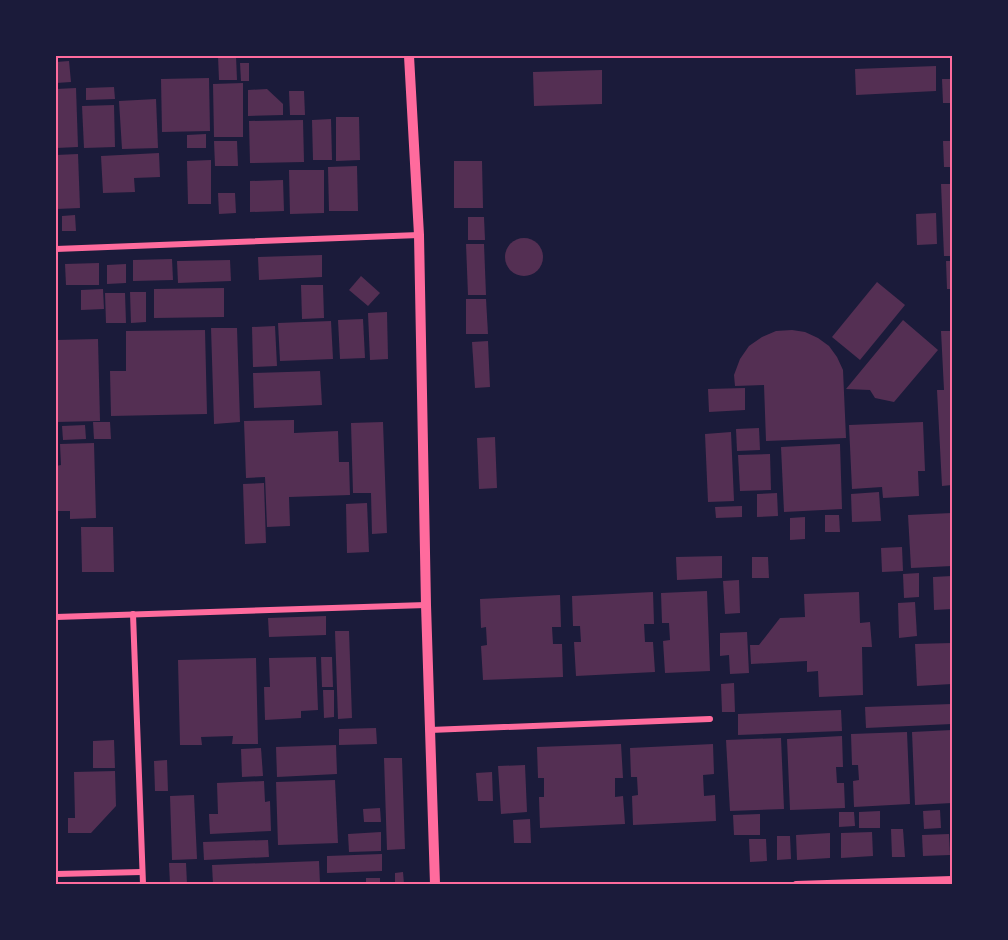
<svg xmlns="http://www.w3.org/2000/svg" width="1008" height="940" font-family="'Roboto Condensed',sans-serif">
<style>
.building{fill:#542f53}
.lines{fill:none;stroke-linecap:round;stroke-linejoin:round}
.minor{stroke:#ff6b9d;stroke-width:6}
.tertiary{stroke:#ff6b9d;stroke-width:10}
.neatline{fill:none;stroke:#ff6b9d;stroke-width:2}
</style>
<rect width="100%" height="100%" fill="#1b1b3a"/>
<g class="building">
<path d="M218 56H236L237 80H219Z"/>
<path d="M69 61 71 82 56 83V62Z"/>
<path d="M240 63H249V81H241Z"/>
<path d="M936 66V91L856 95 855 69Z"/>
<path d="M602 70V104L534 106 533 72Z"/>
<path d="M209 78 210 131 162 132 161 79Z"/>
<path d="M942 79H952V103H943Z"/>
<path d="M243 83V137H214L213 84Z"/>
<path d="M114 87 115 99 86 100V88Z"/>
<path d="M76 88 78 147 56 148V89Z"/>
<path d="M267 89 283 104V115L248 116V90Z"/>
<path d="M289 91H304L305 115H290Z"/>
<path d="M156 99 158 148 122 149 119 101Z"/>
<path d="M114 105 115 147 84 148 82 106Z"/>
<path d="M336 117H359L360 160 336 161Z"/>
<path d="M331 119 332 160H313L312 120Z"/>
<path d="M303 120 304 162 250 163 249 121Z"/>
<path d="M206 134V148H187V135Z"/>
<path d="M214 141H237L238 166H215Z"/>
<path d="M943 141H952V167H944Z"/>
<path d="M159 153 160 177 134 178 135 192 103 193 101 156Z"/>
<path d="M78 154 80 208 56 209V155Z"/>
<path d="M211 160V204H188L187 161Z"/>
<path d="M454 161H482L483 208H454Z"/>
<path d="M357 166 358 211H329L328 167Z"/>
<path d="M289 170H324V213L290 214Z"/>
<path d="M283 180 284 211 250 212V181Z"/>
<path d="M941 184H952V256H944Z"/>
<path d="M218 193H235L236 213 219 214Z"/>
<path d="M936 213 937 244 917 245 916 214Z"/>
<path d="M75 215 76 231H62V216Z"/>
<path d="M468 217H484L485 240H468Z"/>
<circle cx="524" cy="257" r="19"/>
<path d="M466 244H484L486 295H468Z"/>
<path d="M322 255V277L259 280 258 257Z"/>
<path d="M172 259 173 280 133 281V260Z"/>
<path d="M230 260 231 281 178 283 177 261Z"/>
<path d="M946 261H952V289H947Z"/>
<path d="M99 263V285H66L65 264Z"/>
<path d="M126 264V283L107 284V265Z"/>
<path d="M361 276 380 293 368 306 349 290Z"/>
<path d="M877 282 905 305 860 360 832 337Z"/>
<path d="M301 285H323L324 318 302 319Z"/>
<path d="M224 288V317L154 318V289Z"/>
<path d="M103 289 104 309 81 310V290Z"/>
<path d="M130 292H146V322L131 323Z"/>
<path d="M105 293H125L126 323H106Z"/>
<path d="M466 299H486L488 334H466Z"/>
<path d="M387 312 388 359 370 360 368 313Z"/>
<path d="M363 319 365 358 340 359 338 320Z"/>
<path d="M903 320 938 350 894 402 875 398 870 390 846 389Z"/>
<path d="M331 321 333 359 280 361 278 323Z"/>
<path d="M275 326 277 366 253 367 252 327Z"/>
<path d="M211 328H237L240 422 214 424Z"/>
<path d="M205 330 207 414 111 416 110 371H126V331Z"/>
<path d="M792 330 805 332 818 338 829 346 837 357 843 370 846 438 766 441 764 385 735 386 734 375 740 359 749 346 762 337 776 331Z"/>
<path d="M941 331H952V485L942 486 937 390H944Z"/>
<path d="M98 339 100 421 56 422V340Z"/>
<path d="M488 341 490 387 475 388 472 342Z"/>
<path d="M320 371 322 405 254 408 253 373Z"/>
<path d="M745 388V410L709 412 708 389Z"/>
<path d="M294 420V433L338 431 339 462H349L350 495 289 497 290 526 267 527 265 477 246 478 244 421Z"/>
<path d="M93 422H110L111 439H94Z"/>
<path d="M383 422 387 533 372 534 371 493H353L351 423Z"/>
<path d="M923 422 925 471H918L919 496 883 498 882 487 852 489 849 425Z"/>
<path d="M85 425 86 439 63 440 62 426Z"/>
<path d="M759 428 760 450 737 451 736 429Z"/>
<path d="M731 432 734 501 708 502 705 434Z"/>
<path d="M495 437 497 488 479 489 477 438Z"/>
<path d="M94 443 96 518 70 519V511H56V466L61 465 60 444Z"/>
<path d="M840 444 842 509 784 512 781 447Z"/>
<path d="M770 454 771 490 740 491 738 455Z"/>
<path d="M264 483 266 543 245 544 243 484Z"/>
<path d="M879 492 881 521 852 522 851 494Z"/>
<path d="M777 493 778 516 757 517V494Z"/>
<path d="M367 503 369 552 347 553 346 504Z"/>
<path d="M742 506V517L716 518 715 507Z"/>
<path d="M952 513V566L911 568 908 515Z"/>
<path d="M825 515H839L840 532H825Z"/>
<path d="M805 517V539L790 540V518Z"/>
<path d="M81 527H113L114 572H82Z"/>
<path d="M902 547 903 571 882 572 881 548Z"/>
<path d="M722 556V578L677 580 676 557Z"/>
<path d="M752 557H768L769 578H752Z"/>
<path d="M919 573V597L904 598 903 574Z"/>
<path d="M952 576V609L934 610 933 577Z"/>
<path d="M739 580 740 613 725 614 723 581Z"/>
<path d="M707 591 710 671 665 673 663 641 670 640 669 623H662L661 593Z"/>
<path d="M653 592 654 624H644L645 642H653L655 672 576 676 574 642H581L580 626H573L572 596Z"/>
<path d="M859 592 860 623 870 622 872 647H862L863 695 819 697 818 671 807 672V661L751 664 750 645H759L780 618 805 617 804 594Z"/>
<path d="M560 595 561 627H552L553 644H562L563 677 483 680 481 646 487 645 486 627 481 628 480 599Z"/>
<path d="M915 602 917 636 899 638 898 603Z"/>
<path d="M326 616V635L269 637 268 618Z"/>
<path d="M335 631H349L352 718 338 719Z"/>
<path d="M747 632 749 673 730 674 729 655 720 656V633Z"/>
<path d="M952 643V684L917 686 915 644Z"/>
<path d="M316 657 318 710 301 711V718L265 720 264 687H270L269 658Z"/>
<path d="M321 657H332L333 687H322Z"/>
<path d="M256 658 258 744H232L233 736 201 737 202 745H180L178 660Z"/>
<path d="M734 683 735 712H722L721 684Z"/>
<path d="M323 690H334V717L324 718Z"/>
<path d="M952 704V724L866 728 865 707Z"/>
<path d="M841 710 842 731 738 735V714Z"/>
<path d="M376 728 377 744 339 745V729Z"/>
<path d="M952 730V803L915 805 912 732Z"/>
<path d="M907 732 910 804 854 807 853 781 859 780 858 765H852L851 734Z"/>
<path d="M842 736 843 767H836L837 783H844L845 808 790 810 787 739Z"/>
<path d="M781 738 784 809 730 811 726 740Z"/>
<path d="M114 740 115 768H93V741Z"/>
<path d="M621 744 623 778H615V797L623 796 625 824 540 828 539 797H544V778H538L537 747Z"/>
<path d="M713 744 714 774 703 775 704 796 715 795 716 821 633 825 632 796 638 795 637 777H631L630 748Z"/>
<path d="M336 745 337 774 277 777 276 747Z"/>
<path d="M261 748 263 776 242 777 241 749Z"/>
<path d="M384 758H402L405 849 387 850Z"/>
<path d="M167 760 168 791H155L154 761Z"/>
<path d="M525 765 527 812 501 814 498 766Z"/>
<path d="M115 771 116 806 91 833H68V818H75L74 772Z"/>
<path d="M492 772 493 801H478L476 773Z"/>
<path d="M335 780 338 843 278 845 276 782Z"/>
<path d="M264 781 265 802 270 801 271 831 210 834 209 814H218L217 783Z"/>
<path d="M194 795 197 859 172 860 170 796Z"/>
<path d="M380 808 381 822H364L363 809Z"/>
<path d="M940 810 941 828 924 829 923 811Z"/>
<path d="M880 811V828H859V812Z"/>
<path d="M839 812H854L855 826 839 827Z"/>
<path d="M760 814V835H734L733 815Z"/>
<path d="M530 819 531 843H514L513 820Z"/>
<path d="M891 829H903L905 857H892Z"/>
<path d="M381 832V851L349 852 348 834Z"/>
<path d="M872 832 873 856 841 858V833Z"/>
<path d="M830 833V858L797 860 796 835Z"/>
<path d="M949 834 950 855 923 856 922 835Z"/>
<path d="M777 836H790L791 859 777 860Z"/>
<path d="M749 839H766L767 861 750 862Z"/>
<path d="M268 840 269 857 204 860 203 842Z"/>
<path d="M382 854V871L327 873V856Z"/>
<path d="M319 861 320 884H213L212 865Z"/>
<path d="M169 863H186L187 884H170Z"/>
<path d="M403 872 404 884H395V873Z"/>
<rect x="366" y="878" width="14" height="6"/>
</g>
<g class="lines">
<g class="minor">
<path d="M56 249 419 235"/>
<path d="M133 614 143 884"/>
<path d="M56 617 426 605"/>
<path d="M430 730 710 719"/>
<path d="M56 874 142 872"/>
<path d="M796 884 952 879"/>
</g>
<path class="tertiary" d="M409 56 419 235 426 605 435 884"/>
</g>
<rect width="1008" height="940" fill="none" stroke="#1b1b3a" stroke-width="114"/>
<rect x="57" y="57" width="894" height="826" class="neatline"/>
</svg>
